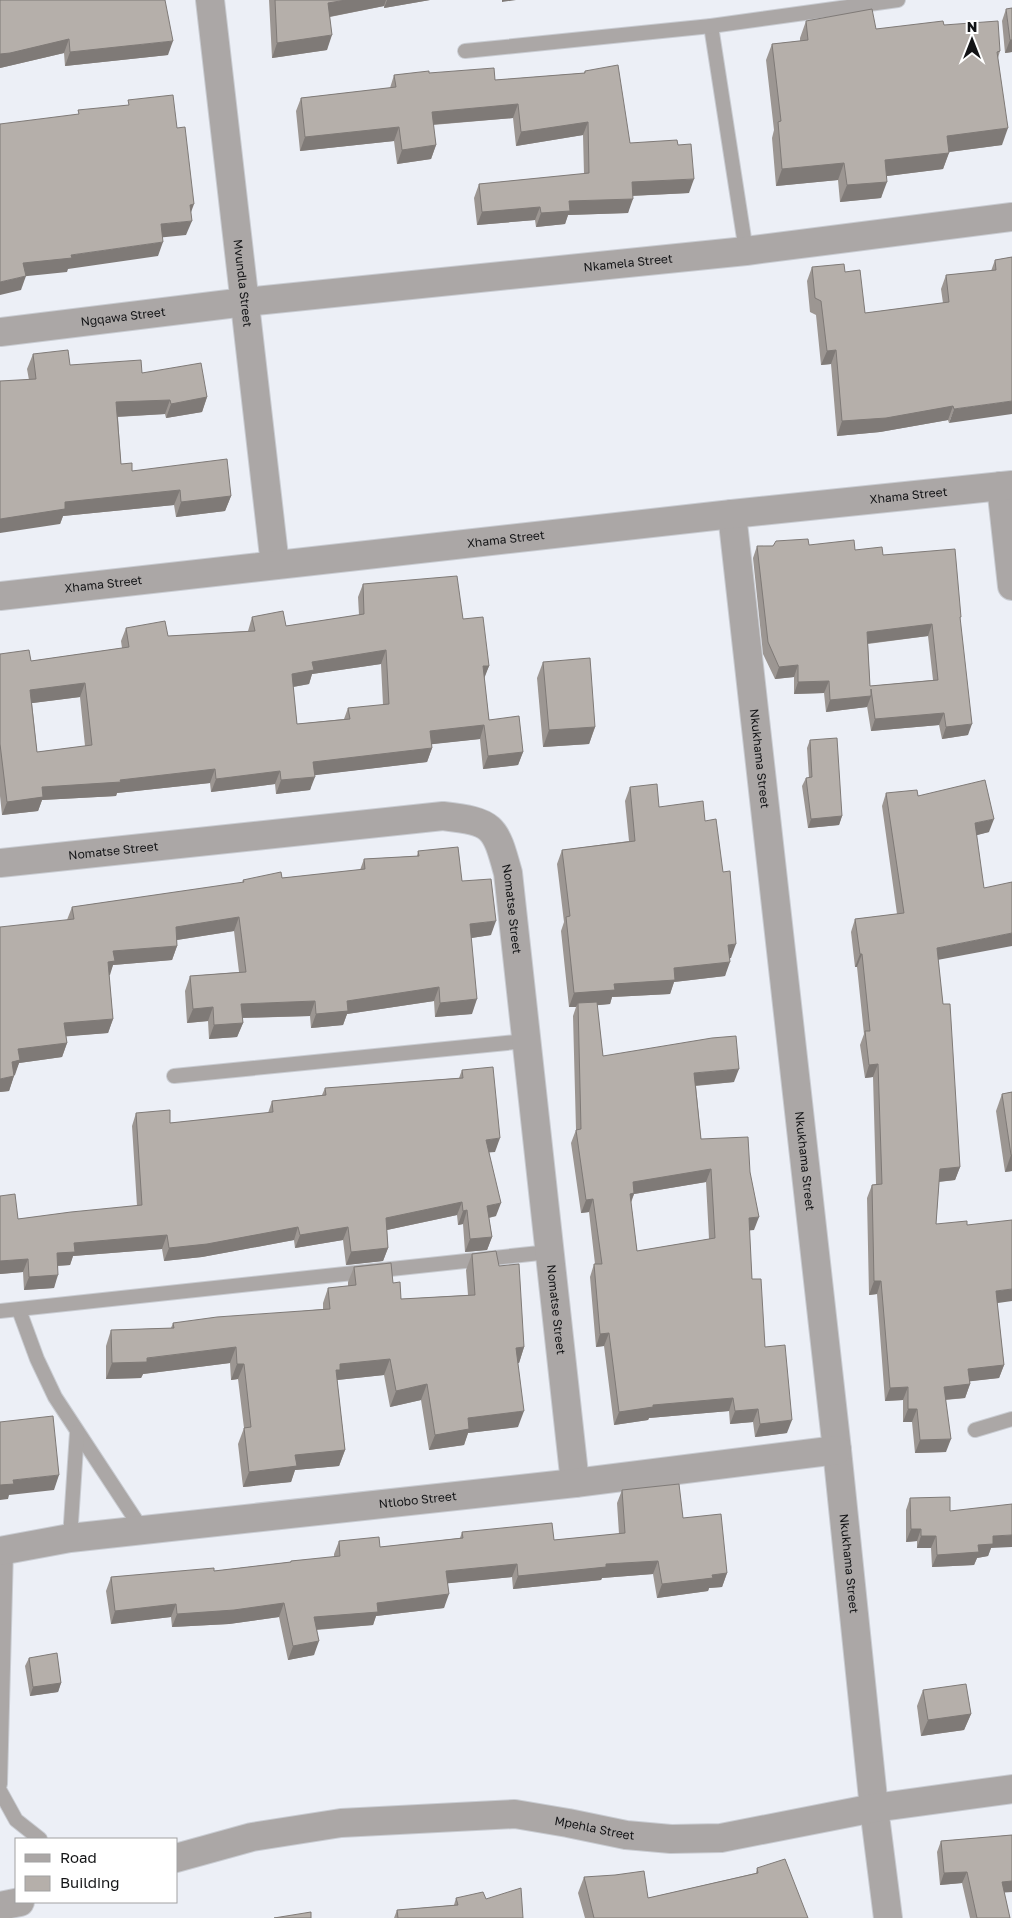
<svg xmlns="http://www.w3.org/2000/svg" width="1012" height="1918" font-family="'Golos Text',sans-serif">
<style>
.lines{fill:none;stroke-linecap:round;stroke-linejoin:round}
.lane-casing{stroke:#c9ccd2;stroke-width:16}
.street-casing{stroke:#c9ccd2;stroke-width:30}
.lane{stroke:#aba7a6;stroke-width:14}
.street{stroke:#aba7a6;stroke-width:28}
.wall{fill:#9c9692;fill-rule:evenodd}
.shaded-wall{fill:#7f7a77}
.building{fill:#b5afaa;stroke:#7f7a77;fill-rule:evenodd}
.labels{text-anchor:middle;stroke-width:4;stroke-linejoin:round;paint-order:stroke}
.street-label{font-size:12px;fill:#131416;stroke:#fff}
</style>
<rect width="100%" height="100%" fill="#eceff6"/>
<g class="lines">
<g class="lane-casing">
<g id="lane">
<path d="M711 26 746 251"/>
<path d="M465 51 711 26 898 0"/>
<path d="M174 1076 526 1041"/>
<path d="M19 1310 37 1359 55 1397 143 1531"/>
<path d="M0 1311 549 1252"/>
<path d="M975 1430 1012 1419"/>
<path d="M70 1538 77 1432"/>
<path d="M0 1784 6 1550"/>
<path d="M0 1791 16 1820 40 1839"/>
</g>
</g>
<g class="street-casing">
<g id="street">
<path id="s1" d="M210 0 275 565"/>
<path id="s2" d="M0 332 245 302 746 251 1012 217"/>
<path d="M1001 486 1012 586"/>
<path id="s3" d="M732 514 837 1450 874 1808 888 1918"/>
<path id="s4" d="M0 596 732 514 1012 485"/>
<path id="s5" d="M0 863 443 816C493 822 495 825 508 873L575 1483"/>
<path id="s6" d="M0 1551 70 1538 575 1483 837 1450"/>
<path id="s7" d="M176 1858 252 1837 341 1823 515 1814 568 1823 626 1835 671 1839 721 1838 874 1808 1012 1789"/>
<path d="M0 1906 20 1902"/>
</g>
</g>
<use href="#lane" class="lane"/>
<use href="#street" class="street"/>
</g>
<g class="wall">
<path d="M0 0 168 55 65 66 64 53 0 68Z"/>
<path d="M269 0H430L384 8V6L330 17 327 50 272 58Z"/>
<path d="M1006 9 1012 52 1005 53 1002 21Z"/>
<path d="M806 21 876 29 944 25 1000 51 998 58 1002 145 949 152 943 169 887 176 881 198 840 202 838 180 776 186 772 138 774 130 766 60 772 44 800 41V38Z"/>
<path d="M585 71 630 143 678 145 689 193 632 196 628 213 568 215 565 224 536 227 535 220 477 225 474 198 479 184 584 174 583 135 516 146 513 118 433 125 436 145 431 159 397 164 394 141 300 151 296 111 301 98 390 88 394 75 429 73 495 80 584 73Z"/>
<path d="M1012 257 949 423 948 420 880 432 837 436 831 364 821 365 816 315 810 312 807 281 812 267 845 272 865 313 943 303 941 289 946 275 991 271 995 260Z"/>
<path d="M33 354 70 365 142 373 207 397 202 412 166 418 165 414 118 417 121 464 132 471 231 496 225 511 176 517 174 505 63 516 60 524 29 380 27 369Z"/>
<path d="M809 545 855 550 883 555 960 621 968 735 942 739 939 725 871 731 867 706V707L826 712 824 693 794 694V677L775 679 763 654 753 558 757 546ZM928 636 933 680 870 686 868 644Z"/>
<path d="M363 584 463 619 489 666 484 677 489 720 523 752 518 765 483 769 480 739 431 744 432 748 427 762 314 775 310 790 276 794 275 784 211 792 210 783 117 793 116 796 42 800 38 811 2 815 0 796V654L31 661 122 648 121 641 126 628 168 636 248 631 252 617 286 626 359 615 358 597ZM381 664 383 705 348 708 344 719 297 724 293 687 309 684 312 674ZM80 697 85 746 37 752 32 703Z"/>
<path d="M543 662 595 727 589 744 543 747 537 678Z"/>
<path d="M810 740 842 816 839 825 808 828 802 786 806 778H809L807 748Z"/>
<path d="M630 787 659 807 705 821 731 958H729L725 976 674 982 670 994 612 997 610 1004 597 1005 603 1056 734 1082 696 1086 701 1139 750 1172 754 1230H749L752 1279 765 1347 787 1433 755 1437 753 1422 730 1424 729 1411 649 1418 648 1420 614 1425 604 1346 596 1347 590 1277 594 1264H595L589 1212 581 1213 571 1143 576 1130 573 1016 576 1007H569L561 931 564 922 557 864 562 850 629 841 625 801ZM706 1182 709 1239 637 1251 631 1203 634 1194Z"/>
<path d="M886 793 918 796 989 832 976 835 938 960 960 1167 955 1180 939 1182 936 1224 967 1225 997 1303 1004 1365 999 1378 970 1381V1384L965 1398 946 1400V1452L915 1453 912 1422H903V1400L885 1401 877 1294 869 1295 867 1198 872 1185 876 1184 873 1077 865 1078 860 1045 864 1034 857 967H855L851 932 855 919 897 914 882 806Z"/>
<path d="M418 851 462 881 491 935 471 938 472 1014 435 1017 434 1001 347 1014 343 1025 311 1028 310 1016 242 1018 243 1023 237 1037 209 1039 208 1021 187 1023 185 991 190 976 239 972 234 931 177 940V946L172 960 113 965 109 975 113 1019 108 1033 66 1036 67 1043 62 1057 19 1063 14 1075 9 1091 0 1092 72 907 242 883 243 880 282 878 360 870 364 859 417 856Z"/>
<path d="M462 1070 495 1152H489L496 1216 489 1218 492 1237 487 1250 465 1252 463 1224 458 1225 457 1215 387 1230 388 1248 383 1261 346 1265 343 1240 295 1248 294 1240 202 1257 164 1261 162 1249 73 1256 70 1265 58 1266 54 1288 24 1290 23 1272 0 1274V1196L18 1219 137 1206 132 1126 136 1113 170 1123 268 1113 272 1101 322 1095 325 1088 459 1078Z"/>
<path d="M1012 1092V1171L1005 1172 996 1111 1002 1094Z"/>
<path d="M472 1254 499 1266 524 1347 519 1363H518V1427L468 1433 464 1445 429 1450 421 1400 390 1407 384 1375 337 1380 345 1450 339 1466 295 1470 291 1482 243 1487 238 1444 244 1428 238 1379 231 1380 230 1363 143 1374 141 1378 106 1379V1346L111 1330 171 1328 173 1323 323 1309V1303L328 1288 348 1286V1282L354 1267 393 1283 401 1299 468 1295 466 1270Z"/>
<path d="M622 1490 683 1518 727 1573 722 1587 709 1588 708 1591 657 1598 653 1574 602 1578 601 1580 513 1589 512 1577 448 1583 444 1608 376 1616 373 1625 317 1630 314 1655 288 1660 279 1617 229 1624 172 1627 171 1617 111 1624 106 1591 111 1577 214 1571 290 1562 291 1561 334 1557V1554L339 1541 380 1547 460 1538 462 1532 554 1540 619 1534 617 1503Z"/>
<path d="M910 1498 950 1511 991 1548 988 1556 977 1558 974 1565 932 1567 931 1548H917V1541L906 1542V1510Z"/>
<path d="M29 1658 61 1683 58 1692 30 1696 25 1666Z"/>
<path d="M923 1690 971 1714 964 1730 921 1736 917 1706Z"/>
<path d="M1012 1835V1892H1004L1010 1918H970L962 1883 940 1885 937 1852 941 1841Z"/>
<path d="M757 1868 808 1918H585L578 1893 584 1877 648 1898 756 1873Z"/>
<path d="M456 1898 486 1899 523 1918H394L397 1910 454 1905Z"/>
</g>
<g class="shaded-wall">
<path d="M346 0H386L384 6 323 18 328 3Z"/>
<path d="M387 0H430L384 8Z"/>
<path d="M502 0H516L502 2Z"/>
<path d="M332 35 327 50 272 58 277 43Z"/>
<path d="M69 39 64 53 0 68V54Z"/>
<path d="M1010 40H1012V52L1005 53Z"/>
<path d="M173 41 168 55 65 66 70 52Z"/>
<path d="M518 104 513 118 427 125 432 112Z"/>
<path d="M588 122 583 135 516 146 521 132Z"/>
<path d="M399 127 394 141 300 151 305 137Z"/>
<path d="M1008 128 1002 145 941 153 947 136Z"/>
<path d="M436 145 431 159 397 164 402 150Z"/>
<path d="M949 153 943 169 879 177 885 160Z"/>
<path d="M844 163 838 180 776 186 782 169Z"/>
<path d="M694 179 689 193 627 196 632 182Z"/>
<path d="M887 182 881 198 840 202 847 185Z"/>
<path d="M633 199 628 213 568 215 565 224 536 227 541 213 569 201Z"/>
<path d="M194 204 189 218 190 205Z"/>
<path d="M540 207 535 220 477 225 482 212Z"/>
<path d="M192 221 186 235 156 238 161 224Z"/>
<path d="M163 242 158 256 68 269 67 272 18 277 23 263 71 255Z"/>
<path d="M26 276 21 290 0 295V282Z"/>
<path d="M836 350 831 364 821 365 827 351Z"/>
<path d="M207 397 202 412 166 418 171 404Z"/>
<path d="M170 400 165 414 111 417 116 402Z"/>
<path d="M1012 401V414L949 423 954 409Z"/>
<path d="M953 406 948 420 880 432 837 436 842 421Z"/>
<path d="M180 490 174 505 63 516 60 524 0 533V519L65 502Z"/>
<path d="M231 496 225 511 176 517 181 502Z"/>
<path d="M932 624 928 636 863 644 867 632Z"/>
<path d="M386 650 381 664 312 674 309 684 287 688 292 674 312 662Z"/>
<path d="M798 665 794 677 775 679 779 667Z"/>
<path d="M483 666H489L484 679Z"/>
<path d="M829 681 824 693 794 694 798 682Z"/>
<path d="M85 683 80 697 25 704 30 690Z"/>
<path d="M871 696 867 707 826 712 830 700Z"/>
<path d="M944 713 939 725 871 731 875 719Z"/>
<path d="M972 724 968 735 942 739 946 727Z"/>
<path d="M484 725 480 739 425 745 430 731Z"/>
<path d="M595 727 589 744 543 747 549 730Z"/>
<path d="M432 748 427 762 308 776 313 762Z"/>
<path d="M523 752 518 765 483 769 488 756Z"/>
<path d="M215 769 210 783 117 793 116 796 42 800 38 811 2 815 7 802 42 787 120 780Z"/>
<path d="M280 771 275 784 211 792 216 779Z"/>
<path d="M315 777 310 790 276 794 281 780Z"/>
<path d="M842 816 839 825 808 828 811 819Z"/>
<path d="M994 819 989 832 970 837 975 823Z"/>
<path d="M239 917 234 931 170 941 176 927Z"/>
<path d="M496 921 491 935 465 939 470 924Z"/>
<path d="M1012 933V946L932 961 937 948Z"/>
<path d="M736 944 731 958 723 959 728 945Z"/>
<path d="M177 946 172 960 113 965 110 975 103 976 108 962 113 951Z"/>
<path d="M860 954H862L857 967H855Z"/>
<path d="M730 962 725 976 674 982 670 994 612 997 610 1004 578 1007V1003L576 1007H569L574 993 674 968Z"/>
<path d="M439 987 434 1001 347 1014 343 1025 311 1028 316 1014 347 1001Z"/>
<path d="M477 999 472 1014 435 1017 440 1003Z"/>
<path d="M315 1001 310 1016 236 1018 241 1004Z"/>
<path d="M213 1007 208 1021 187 1023 193 1009Z"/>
<path d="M113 1019 108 1033 59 1037 64 1023Z"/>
<path d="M243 1023 237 1037 209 1039 214 1025Z"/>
<path d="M67 1043 62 1057 19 1063 15 1075 6 1076 12 1062 18 1049Z"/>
<path d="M878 1064 873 1077 865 1078 869 1065Z"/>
<path d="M739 1069 734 1082 690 1086 694 1073Z"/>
<path d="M14 1076 9 1091 0 1092V1079Z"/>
<path d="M500 1138 495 1152 482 1153 486 1140Z"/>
<path d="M1011 1155H1012V1171L1005 1172Z"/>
<path d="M960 1167 955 1180 936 1182 940 1169Z"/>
<path d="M711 1169 706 1182 634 1194 629 1206 625 1207 633 1182Z"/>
<path d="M593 1199 589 1212 581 1213 586 1200Z"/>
<path d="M462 1202 457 1215 382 1231 386 1218Z"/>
<path d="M501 1203 496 1216 482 1219 487 1206Z"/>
<path d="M467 1210 463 1224 458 1225 463 1211Z"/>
<path d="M759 1217 754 1230 744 1231 749 1218Z"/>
<path d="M298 1227 294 1240 202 1257 164 1261 169 1248Z"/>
<path d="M348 1227 343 1240 295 1248 300 1235Z"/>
<path d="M167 1235 162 1249 73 1256 70 1265 52 1266 57 1253 74 1243Z"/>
<path d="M492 1237 487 1250 465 1252 470 1239Z"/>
<path d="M388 1248 383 1261 346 1265 351 1252Z"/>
<path d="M28 1259 23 1272 0 1274V1261Z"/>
<path d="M58 1275 54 1288 24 1290 29 1277Z"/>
<path d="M874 1281H881L877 1294 869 1295Z"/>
<path d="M1012 1289V1301L991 1304 996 1291Z"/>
<path d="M609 1333 604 1346 596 1347 600 1334Z"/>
<path d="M236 1347 230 1363 143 1374 141 1378 106 1379 112 1363Z"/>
<path d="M524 1347 519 1363 510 1364 516 1348Z"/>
<path d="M390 1359 384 1375 337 1380 336 1370 340 1364Z"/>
<path d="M237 1364H244L238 1379 231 1380Z"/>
<path d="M1004 1365 999 1378 964 1382 968 1369Z"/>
<path d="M427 1384 421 1400 390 1407 396 1391Z"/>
<path d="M970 1384 965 1398 939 1400 944 1387Z"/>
<path d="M908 1387 903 1400 885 1401 890 1388Z"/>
<path d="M733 1398 729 1411 649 1418 648 1420 614 1425 619 1412 653 1405Z"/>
<path d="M758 1409 753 1422 730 1424 735 1411Z"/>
<path d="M908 1409H917L912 1422H903Z"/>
<path d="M524 1411 518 1427 468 1433 464 1445 429 1450 435 1435 468 1418Z"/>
<path d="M792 1420 787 1433 755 1437 760 1424Z"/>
<path d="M951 1439 946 1452 915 1453 920 1440Z"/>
<path d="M345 1450 339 1466 295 1470 291 1482 243 1487 249 1472 295 1455Z"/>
<path d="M59 1475 54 1490 9 1495 8 1499 0 1500V1485L13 1480Z"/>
<path d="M911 1529H921L917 1541 906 1542Z"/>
<path d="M1012 1535V1547L991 1548 988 1556 977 1558 974 1565 932 1567 937 1555 978 1545 993 1536Z"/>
<path d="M921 1536H936L931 1548H917Z"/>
<path d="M658 1561 653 1574 602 1578 601 1580 513 1589 518 1576 606 1564Z"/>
<path d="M517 1564 512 1577 441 1584 446 1571Z"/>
<path d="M727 1573 722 1587 709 1588 708 1591 657 1598 662 1584 712 1575Z"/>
<path d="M449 1594 444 1608 376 1616 373 1625 309 1630 314 1617 377 1603Z"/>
<path d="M284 1603 279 1617 229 1624 172 1627 177 1614Z"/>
<path d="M176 1604 171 1617 111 1624 115 1611Z"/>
<path d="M319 1641 314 1655 288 1660 293 1646Z"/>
<path d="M61 1683 58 1692 30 1696 33 1687Z"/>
<path d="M971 1714 964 1730 921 1736 928 1720Z"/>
<path d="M967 1872 962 1883 940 1885 944 1873Z"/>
<path d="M1012 1881V1892L997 1893 1002 1882Z"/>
</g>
<g class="building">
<path d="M0 0H165L173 41 70 52 69 39 10 53 0 54Z"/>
<path d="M275 0H346L328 3 332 35 277 43Z"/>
<path d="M1012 8V40H1010L1006 9Z"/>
<path d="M872 9 876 29 943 21 944 25 998 21 1000 51 997 52 1008 128 947 136 949 153 885 160 887 182 847 185 844 163 782 169 778 122 781 121 772 44 808 40 806 21Z"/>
<path d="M618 65 630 143 677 140 678 145 691 144 694 179 632 182 633 199 569 201 570 211 541 213 540 207 482 212 479 184 589 173 588 122 521 132 518 104 432 112 436 145 402 150 399 127 305 137 301 98 396 87 394 75 429 71V73L494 68 495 80 585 73V71Z"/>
<path d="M173 95 177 128 185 127 194 204 190 205 192 221 161 224 163 242 71 255 72 258 23 263 26 276 0 282V124L79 114 78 110 129 105 128 100Z"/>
<path d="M1012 257V401L954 409 953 406 886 418 842 421 836 350 827 351 821 301 815 298 812 267 844 264 845 272 860 270 865 313 949 302 946 275 996 270 995 260Z"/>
<path d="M68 350 70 365 141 360 142 373 201 363 207 397 171 404 170 400 116 402 121 464 132 463V471L227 459 231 496 181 502 180 490 65 502V509L0 519V381L36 379 33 354Z"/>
<path d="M808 539 809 545 854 540 855 550 882 547 883 555 955 549 961 617H960L972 724 946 727 944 713 875 719 871 689V696L830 700 829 681 798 682V665L779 667 768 642 757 546H773L776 541ZM932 624 938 680 870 686 867 632Z"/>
<path d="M457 576 463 619 483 617 489 666H483L489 720 519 716 523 752 488 756 484 725 430 731 432 748 313 762 315 777 281 780 280 771 216 779 215 769 120 780 121 782 42 787 43 797 7 802 0 744V654L29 650 31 661 129 647 126 628 165 621 168 636 255 631 252 617 283 611 286 626 364 614 363 584ZM386 650 389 704 348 708 350 719 297 724 292 674 314 670 312 662ZM85 683 92 745 37 752 30 690Z"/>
<path d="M590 658 595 727 549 730 543 662Z"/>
<path d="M837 738 842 816 811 819 806 778 812 777 810 740Z"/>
<path d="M985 780 994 819 975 823 984 888 1012 882V933L937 948 943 1004H950L960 1167 940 1169 936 1224 967 1221V1225L1012 1220V1289L996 1291 1004 1365 968 1369 970 1384 944 1387 951 1439 920 1440 917 1409H908V1387L890 1388 881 1281H874L872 1185 882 1184 878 1064 869 1065 865 1031H870L862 954H860L855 919 904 913 886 793 917 790 918 796Z"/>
<path d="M657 784 659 807 703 801 705 821 716 819 723 872 730 871 736 944 728 945 730 962 674 968 675 980 614 984 615 990 574 993 566 917 570 916 562 850 635 841 630 787Z"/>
<path d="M458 847 462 881 491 879 496 921 470 924 477 999 440 1003 439 987 347 1001 348 1011 316 1014 315 1001 241 1004 243 1023 214 1025 213 1007 193 1009 190 976 246 972 239 917 176 927 177 946 113 951 115 961 108 962 113 1019 64 1023 67 1043 18 1049 20 1060 12 1062 14 1076 0 1079V927L74 919 72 907 244 882 243 880 281 872 282 878 365 869 364 859 419 856 418 851Z"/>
<path d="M597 1002 603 1056 712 1038 736 1036 739 1069 694 1073 701 1139 748 1137 750 1172 759 1217 749 1218 752 1279H761L765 1347 785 1345 792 1420 760 1424 758 1409 735 1411 733 1398 653 1405V1407L619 1412 609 1333 600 1334 594 1264H602L593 1199 586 1200 576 1130 581 1129 578 1003ZM711 1169 715 1238 637 1251 630 1194 634 1193 633 1182Z"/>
<path d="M493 1067 500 1138 486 1140 501 1203 487 1206 492 1237 470 1239 467 1210 463 1211 462 1202 386 1218 388 1248 351 1252 348 1227 300 1235 298 1227 207 1244 169 1248 167 1235 74 1243 75 1252 57 1253 58 1275 29 1277 28 1259 0 1261V1196L15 1194 18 1219 71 1212 142 1205 136 1113 170 1110V1123L273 1112 272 1101 326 1095 325 1088 463 1078 462 1070Z"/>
<path d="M1012 1092V1155H1011L1002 1094Z"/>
<path d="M496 1251 499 1266 519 1264 524 1347 516 1348 524 1411 468 1418 469 1429 435 1435 427 1384 396 1391 390 1359 340 1364V1370H336L345 1450 295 1455 297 1466 249 1472 244 1428 251 1427 244 1364H237L236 1347 147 1358V1362L112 1363 111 1330 174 1328 173 1323 217 1317 330 1309 328 1288 356 1285 354 1267 391 1263 393 1283 400 1282 401 1299 475 1295 472 1254Z"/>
<path d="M53 1416 59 1475 13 1480 14 1484 0 1485V1422Z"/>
<path d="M679 1484 683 1518 721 1514 727 1573 712 1575 713 1578 662 1584 658 1561 606 1564V1567L518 1576 517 1564 446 1571 449 1594 377 1603 378 1612 314 1617 319 1641 293 1646 284 1603 234 1610 177 1614 176 1604 115 1611 111 1577 214 1568V1571L291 1562V1561L340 1556 339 1541 379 1537 380 1547 463 1538 462 1532 552 1523 554 1540 625 1533 622 1490Z"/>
<path d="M950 1497V1511L1012 1504V1535L993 1536V1544L978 1545 979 1552 937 1555 936 1536H921V1529H911L910 1498Z"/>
<path d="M57 1653 61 1683 33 1687 29 1658Z"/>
<path d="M966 1684 971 1714 928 1720 923 1690Z"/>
<path d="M1012 1835V1881L1002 1882 1010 1918H977L967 1872 944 1873 941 1841Z"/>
<path d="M785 1859 808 1918H594L584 1877 615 1875 644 1871 648 1898 758 1873 757 1868Z"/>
<path d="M521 1888 523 1918H398L397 1910 458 1905 456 1898 483 1892 486 1899Z"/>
<path d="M311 1912V1918H274Z"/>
</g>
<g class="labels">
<g class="street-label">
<text dy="4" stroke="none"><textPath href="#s2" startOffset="632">Nkamela Street</textPath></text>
<text dy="4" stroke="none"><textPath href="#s1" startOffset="285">Mvundla Street</textPath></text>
<text dy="4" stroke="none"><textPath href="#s2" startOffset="124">Ngqawa Street</textPath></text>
<text dy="4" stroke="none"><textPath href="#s4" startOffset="914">Xhama Street</textPath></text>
<text dy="4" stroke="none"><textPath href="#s4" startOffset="509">Xhama Street</textPath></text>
<text dy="4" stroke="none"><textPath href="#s4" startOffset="104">Xhama Street</textPath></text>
<text dy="4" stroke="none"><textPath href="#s3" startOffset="246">Nkukhama Street</textPath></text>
<text dy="4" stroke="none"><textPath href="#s5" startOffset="114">Nomatse Street</textPath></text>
<text dy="4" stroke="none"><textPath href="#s5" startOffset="579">Nomatse Street</textPath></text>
<text dy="4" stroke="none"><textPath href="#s3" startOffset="651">Nkukhama Street</textPath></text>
<text dy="4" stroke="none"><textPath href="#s5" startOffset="982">Nomatse Street</textPath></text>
<text dy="4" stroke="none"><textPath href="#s6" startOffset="421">Ntlobo Street</textPath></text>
<text dy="4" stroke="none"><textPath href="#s3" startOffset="1056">Nkukhama Street</textPath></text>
<text dy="4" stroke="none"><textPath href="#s7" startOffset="424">Mpehla Street</textPath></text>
</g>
</g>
<rect x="15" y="1838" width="162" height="65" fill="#ffffff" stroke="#a1a1a2"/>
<rect x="25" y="1854" width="25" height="8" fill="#aba7a6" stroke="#a1a1a2"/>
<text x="60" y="1863" font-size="15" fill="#131416">Road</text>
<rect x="25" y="1876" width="25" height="15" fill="#b5afaa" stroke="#a1a1a2"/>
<text x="60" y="1888" font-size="15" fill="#131416">Building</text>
<g transform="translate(972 40)" stroke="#ffffff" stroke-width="4" paint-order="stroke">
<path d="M0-4L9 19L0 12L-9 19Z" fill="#131416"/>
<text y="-8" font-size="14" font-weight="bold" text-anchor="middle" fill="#131416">N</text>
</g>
</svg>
